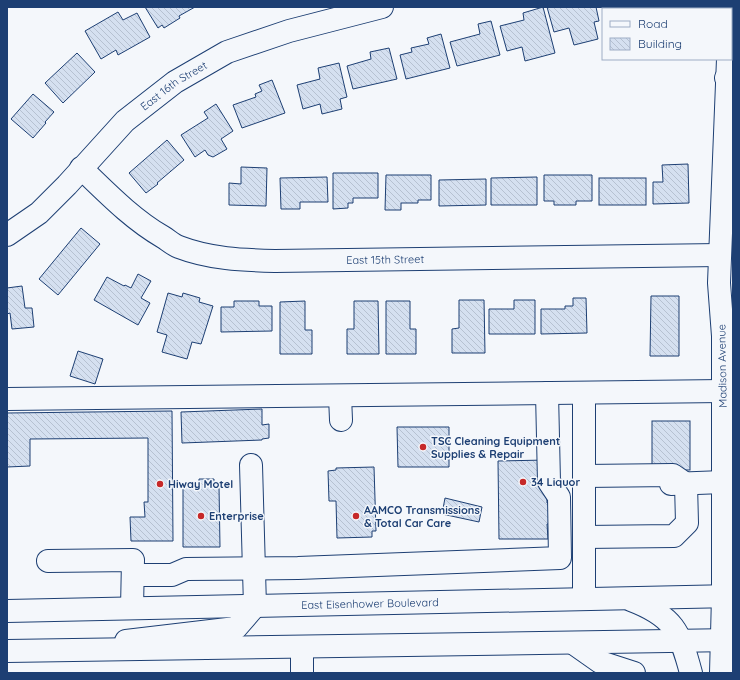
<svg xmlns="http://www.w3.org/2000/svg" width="740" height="680" font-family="Quicksand,sans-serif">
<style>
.building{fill:url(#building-back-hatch);stroke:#1d3f73}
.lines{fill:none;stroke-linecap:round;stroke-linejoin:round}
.minor-casing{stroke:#1d3f73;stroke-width:24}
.major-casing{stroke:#1d3f73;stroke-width:24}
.highway-casing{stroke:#1d3f73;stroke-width:24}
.minor{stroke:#f4f7fb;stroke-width:22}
.major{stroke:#f4f7fb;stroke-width:22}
.highway{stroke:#f4f7fb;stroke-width:22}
.poi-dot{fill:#c62828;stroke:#f4f7fb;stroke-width:1.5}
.labels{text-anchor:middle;stroke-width:3;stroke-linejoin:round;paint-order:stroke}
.street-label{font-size:11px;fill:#1d3f73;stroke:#f4f7fb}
.poi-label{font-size:11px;font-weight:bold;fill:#1d3f73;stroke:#f4f7fb;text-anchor:start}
</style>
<defs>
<pattern id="building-back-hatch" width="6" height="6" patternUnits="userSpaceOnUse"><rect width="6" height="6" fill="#d5e0f0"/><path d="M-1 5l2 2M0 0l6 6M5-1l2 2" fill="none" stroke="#b6c1d1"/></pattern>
</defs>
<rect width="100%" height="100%" fill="#f4f7fb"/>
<g class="building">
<path d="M145 7H195L179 16 180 18 164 28 162 25 158 28Z"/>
<path d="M543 7 555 53 525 61 522 47 507 51 500 26 524 20 523 13Z"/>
<path d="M547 7H596L599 21 594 22 598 39 574 45 569 28 554 32Z"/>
<path d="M604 7H641L642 9H604Z"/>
<rect x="654" y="7" width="37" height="2"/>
<path d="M118 12 123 20 137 13 150 37 118 55 116 50 101 59 85 31Z"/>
<path d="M491 21 500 55 457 66 450 42 480 34 478 24Z"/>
<path d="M441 34 450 68 406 79 400 55 412 52 411 48 429 44 427 38Z"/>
<path d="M389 48 397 79 353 89 347 66 371 59 370 52Z"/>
<path d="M77 53 95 72 63 103 45 83Z"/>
<path d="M339 63 347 97 340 99 342 109 322 114 320 104 303 109 297 85 320 79 318 68Z"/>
<path d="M272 80 285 113 242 128 233 105 256 97 255 94 262 91 259 85Z"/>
<path d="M33 94 54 112 45 122 46 123 33 138 11 119Z"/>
<path d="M216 104 233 131 221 139 227 149 213 157 208 155 205 150 195 157 181 135 208 118 204 112Z"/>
<path d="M167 140 184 160 157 183 158 184 146 193 129 173Z"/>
<path d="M688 164 689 203 653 204V182H663L662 165Z"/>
<path d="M241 167 267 168 266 206 229 205V183L241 184Z"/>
<path d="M333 173H378V198H353V203H348V208L333 209Z"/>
<path d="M386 175H431V200H418V203H401V210H385Z"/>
<path d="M544 175H592V201H576V205H554V201H544Z"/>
<path d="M327 177 328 202H300V209H281L280 178Z"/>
<path d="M537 177V205H491V178Z"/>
<rect x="599" y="178" width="47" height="27"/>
<path d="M486 179V205L439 206V180Z"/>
<path d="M81 228 100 244 58 295 39 279Z"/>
<path d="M138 274 151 281 141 298 150 303 138 325 94 300 107 277 124 286 125 285 131 288Z"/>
<path d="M22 286 25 308H32L34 327 12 329 10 313 7 314V288Z"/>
<path d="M168 293 182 297 183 293 200 298 199 302 213 306 201 344 192 342 187 359 162 352 167 335 157 332Z"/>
<path d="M651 296H679V356H650Z"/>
<path d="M573 298H586L587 333 541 334V309H565V306H573Z"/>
<path d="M459 300H484L485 353H452V329L459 328Z"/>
<path d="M514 300H535V334H489V309H514Z"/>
<path d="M234 301H259V306H272V331L221 332V307H234Z"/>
<path d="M305 301V330H312V354H280V302Z"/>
<path d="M354 301H378L379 354H347V329H354Z"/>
<path d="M386 301H410V329H416V354H386Z"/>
<path d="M78 351 103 359 95 384 70 376Z"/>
<path d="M262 409V425L269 424V438L262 439V440L182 443 181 412Z"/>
<path d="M172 411 173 541H131L130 517H145L144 502H148V438L30 439V466L7 467V413Z"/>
<rect x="652" y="421" width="38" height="49"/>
<path d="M397 427H449V467H398Z"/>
<path d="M547 460V503H557L558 524H547L548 539H499L498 461Z"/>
<path d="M374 467 376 531H372V537L337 538 336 501H329L328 471 336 470V468Z"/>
<path d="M199 479H214V486H219L220 547H183V486H199Z"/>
<path d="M445 498 482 507 479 522 442 514Z"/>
</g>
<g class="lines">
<g class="minor-casing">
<g id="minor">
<path id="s1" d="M81 168C107 193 132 219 163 237 168 240 173 245 179 247 210 259 242 260 275 261L720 255"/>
<path id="s2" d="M7 235 39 213 67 185 125 121 175 82 227 52 289 31 382 7"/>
<path d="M340 396 341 420"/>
<path d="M7 399 723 391"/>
<path d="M671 484 723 482"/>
<path d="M584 537 674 536 687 523 686 484 673 475 584 476"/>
<path d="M48 561 133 560 132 608"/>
<path d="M133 575H172L186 569 298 568 560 558 559 497 549 482 547 393"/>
<path d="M584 599V393"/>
<path d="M126 641 236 628 255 606 251 465"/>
<path d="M302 647V673"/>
</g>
</g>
<g class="major-casing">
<g id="major">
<path d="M731 25 733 7"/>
<path d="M721 673 723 596V336L719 283 728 59"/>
</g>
</g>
<g class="highway-casing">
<g id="highway">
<path d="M726 78 733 89"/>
<path d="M631 600C673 616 680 631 691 673"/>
<path id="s3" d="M7 611 733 596"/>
<path d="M573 643 600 662 634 673"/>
<path d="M7 651 733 640"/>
</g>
</g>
<use href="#minor" class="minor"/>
<use href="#major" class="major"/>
<use href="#highway" class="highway"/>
</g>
<g class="poi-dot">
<circle cx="423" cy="447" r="4"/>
<circle cx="523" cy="482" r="4"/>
<circle cx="160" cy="484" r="4"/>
<circle cx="201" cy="516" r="4"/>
<circle cx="356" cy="516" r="4"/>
</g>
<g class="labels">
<g class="street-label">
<text dy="4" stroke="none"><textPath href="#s2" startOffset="225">East 16th Street</textPath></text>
<text dy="4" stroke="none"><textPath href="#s1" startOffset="334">East 15th Street</textPath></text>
<text transform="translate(722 366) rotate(-91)" y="4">Madison Avenue</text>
<text dy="4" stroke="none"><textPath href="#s3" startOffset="363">East Eisenhower Boulevard</textPath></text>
</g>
<g class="poi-label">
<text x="431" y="445">TSC Cleaning Equipment<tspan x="431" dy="13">Supplies &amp; Repair</tspan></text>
<text x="531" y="486">34 Liquor</text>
<text x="168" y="488">Hiway Motel</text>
<text x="364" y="514">AAMCO Transmissions<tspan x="364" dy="13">&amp; Total Car Care</tspan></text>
<text x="209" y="520">Enterprise</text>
</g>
</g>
<rect width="740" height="680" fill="none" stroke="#1d3f73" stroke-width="16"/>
<rect x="602" y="8" width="130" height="52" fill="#f4f7fb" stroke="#9eadc5"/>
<rect x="610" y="21" width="20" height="6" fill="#f4f7fb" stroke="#9eadc5"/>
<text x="638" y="28" font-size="12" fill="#1d3f73">Road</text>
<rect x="610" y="38" width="20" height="12" fill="url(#building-back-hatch)" stroke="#9eadc5"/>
<text x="638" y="48" font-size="12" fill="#1d3f73">Building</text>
</svg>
